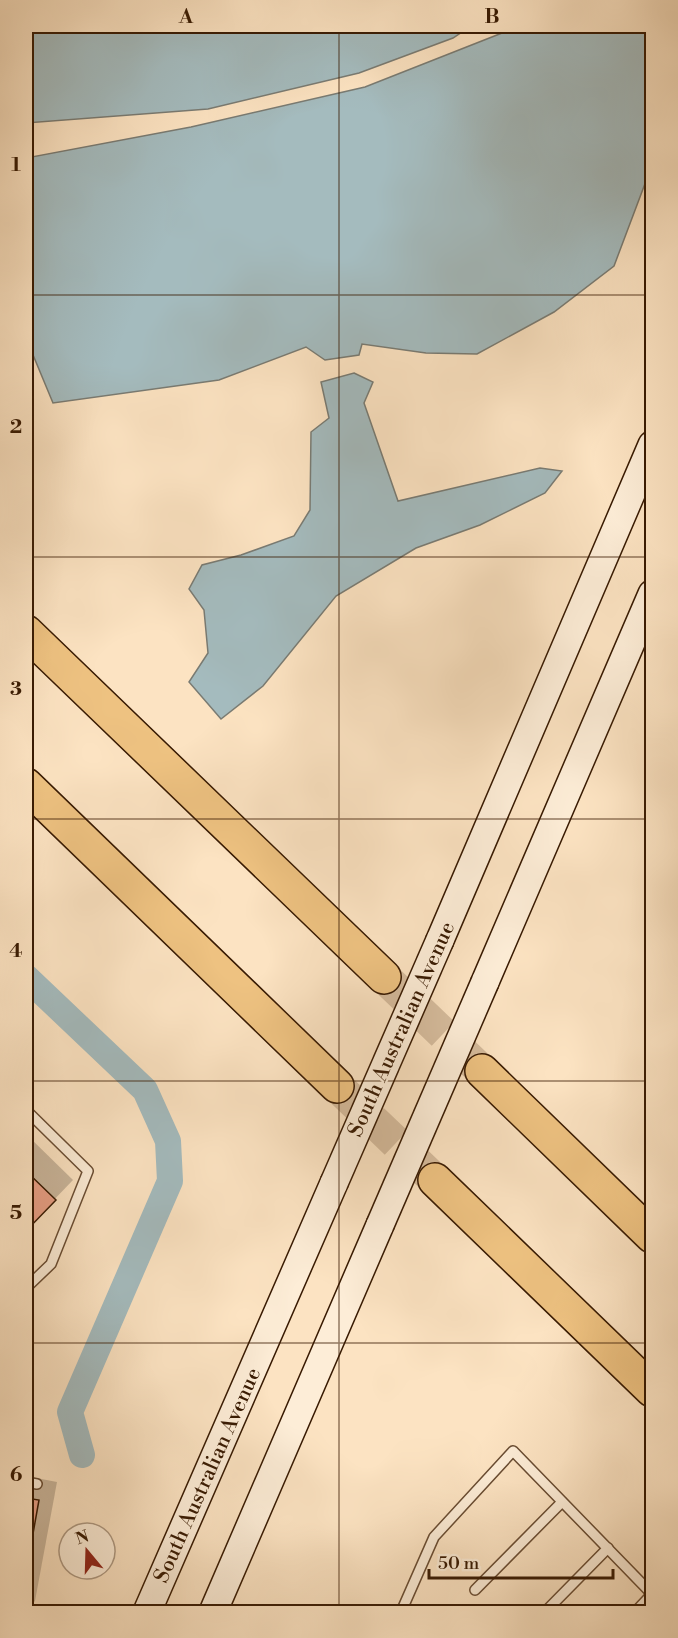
<svg xmlns="http://www.w3.org/2000/svg" width="678" height="1638" font-family="'Libre Bodoni',serif">
<style>
.water{fill:#a4bbbe;stroke:#797b73;stroke-width:1.5}
.shadow{fill:#0003}
.lines{fill:none;stroke-linecap:round;stroke-linejoin:round}
.canal{stroke:#a4bbbe;stroke-width:26}
.building{fill:#e9a086;stroke:#381a02;stroke-width:1.5}
.highway-tunnel{stroke:#d5bb9c;stroke-width:33;stroke-dasharray:33 16;stroke-linecap:butt}
.lane-casing{stroke:#694c32;stroke-width:12}
.secondary-casing{stroke:#381a02;stroke-width:30}
.highway-casing{stroke:#381a02;stroke-width:36}
.lane{stroke:#fdedd7;stroke-width:9}
.secondary{stroke:#fdedd7;stroke-width:27}
.highway{stroke:#eec281;stroke-width:33}
.secondary-bridge-casing{stroke:#381a02;stroke-width:30;stroke-linecap:butt}
.secondary-bridge{stroke:#fdedd7;stroke-width:27}
.grid{fill:none;stroke:#381a02;stroke-width:1.5;stroke-opacity:0.55}
.labels{text-anchor:middle;stroke-width:4.5;stroke-linejoin:round;paint-order:stroke}
.street-label{font-size:21px;fill:#381a02;stroke:#fdedd7}
.neatline{fill:none;stroke:#381a02;stroke-width:2}
.grid-label{font-size:20px;text-anchor:middle;font-weight:bold;fill:#381a02}
</style>
<rect width="100%" height="100%" fill="#fce3c2"/>
<filter id="stains"><feTurbulence type="fractalNoise" baseFrequency=".00333" numOctaves="4"/><feColorMatrix values="0 0 0 0 .2 0 0 0 0 .09 0 0 0 0 .02 0 0 0 .5 -.17"/></filter>
<radialGradient id="worn" r=".72"><stop offset=".6" stop-color="#630" stop-opacity="0"/><stop offset="1" stop-color="#630" stop-opacity=".3"/></radialGradient>
<g class="water">
<path d="M26 26H471L453 38 359 73 208 109 26 123Z"/>
<path d="M515 26H652V165L614 266 554 312 477 354 426 353 362 344 359 355 325 360 306 347 219 380 53 403 26 338V158L191 127 365 87 502 33Z"/>
<path d="M354 373 373 382 364 403 398 501 540 468 562 471 545 493 480 525 416 548 336 596 263 686 221 719 189 682 208 653 204 610 189 589 202 565 241 555 294 536 310 510 311 432 329 418 321 382Z"/>
</g>
<g class="shadow">
<path d="M26 1134 73 1180 26 1229Z"/>
<path d="M26 1476 57 1482 35 1601 26 1610Z"/>
</g>
<g class="lines">
<path class="canal" d="M26 977 145 1090 168 1141 170 1181 70 1412 82 1455"/>
</g>
<g class="building">
<path d="M26 1171 56 1200 26 1231Z"/>
<path d="M26 1498 39 1500 26 1573Z"/>
</g>
<g class="lines">
<g class="highway-tunnel">
<path d="M384 977 482 1071"/>
<path d="M337 1086 435 1180"/>
</g>
<g class="lane-casing">
<g id="lane">
<path d="M26 1110 88 1171 51 1264 26 1288"/>
<path d="M26 1482 37 1484"/>
<path d="M475 1590 562 1502"/>
<path d="M401 1612 434 1537 513 1451 652 1594"/>
<path d="M545 1612 608 1548"/>
<path d="M635 1612 652 1594"/>
</g>
</g>
<g class="secondary-casing">
<g id="secondary">
<path d="M440 940 652 445"/>
<path d="M485 982 652 594"/>
<path d="M147 1612 334 1183"/>
<path d="M213 1612 380 1225"/>
</g>
</g>
<g class="highway-casing">
<g id="highway">
<path d="M26 632 384 977"/>
<path d="M26 785 337 1086"/>
<path d="M482 1071 652 1236"/>
<path d="M435 1180 652 1390"/>
</g>
</g>
<use href="#lane" class="lane"/>
<use href="#secondary" class="secondary"/>
<use href="#highway" class="highway"/>
<g class="secondary-bridge-casing">
<g id="secondary-bridge">
<path d="M334 1183 440 940"/>
<path d="M380 1225 485 982"/>
</g>
</g>
<use href="#secondary-bridge" class="secondary-bridge"/>
</g>
<path class="grid" d="M339 26V1612M26 295H652M26 557H652M26 819H652M26 1081H652M26 1343H652"/>
<g class="labels">
<g class="street-label">
<text transform="translate(401 1029) rotate(-66)" y="7">South Australian Avenue</text>
<text transform="translate(207 1475) rotate(-66)" y="7">South Australian Avenue</text>
</g>
</g>
<rect width="678" height="1638" fill="none" stroke="#fce3c2" stroke-width="66"/>
<g transform="translate(87 1551) rotate(341)"><circle r="28" fill="#fdedd7" stroke="#ae9982" stroke-width="1.5"/>
<path d="M0-4.5L10 22L0 15L-10 22Z" fill="#8f2418"/>
<text y="-9" font-size="16" font-weight="bold" text-anchor="middle" fill="#381a02">N</text>
</g>
<path d="M429 1569v9h184v-9" fill="none" stroke="#381a02" stroke-width="3"/>
<text x="438" y="1569" font-size="18" fill="#381a02" stroke="#fdedd7" stroke-width="4.5" paint-order="stroke">50 m</text>
<rect x="33" y="33" width="612" height="1572" class="neatline"/>
<g class="grid-label">
<text x="186" y="23">A</text>
<text x="492" y="23">B</text>
<text x="16" y="171">1</text>
<text x="16" y="433">2</text>
<text x="16" y="695">3</text>
<text x="16" y="957">4</text>
<text x="16" y="1219">5</text>
<text x="16" y="1481">6</text>
</g>
<rect width="100%" height="100%" filter="url(#stains)"/>
<rect width="100%" height="100%" fill="url(#worn)"/>
</svg>
